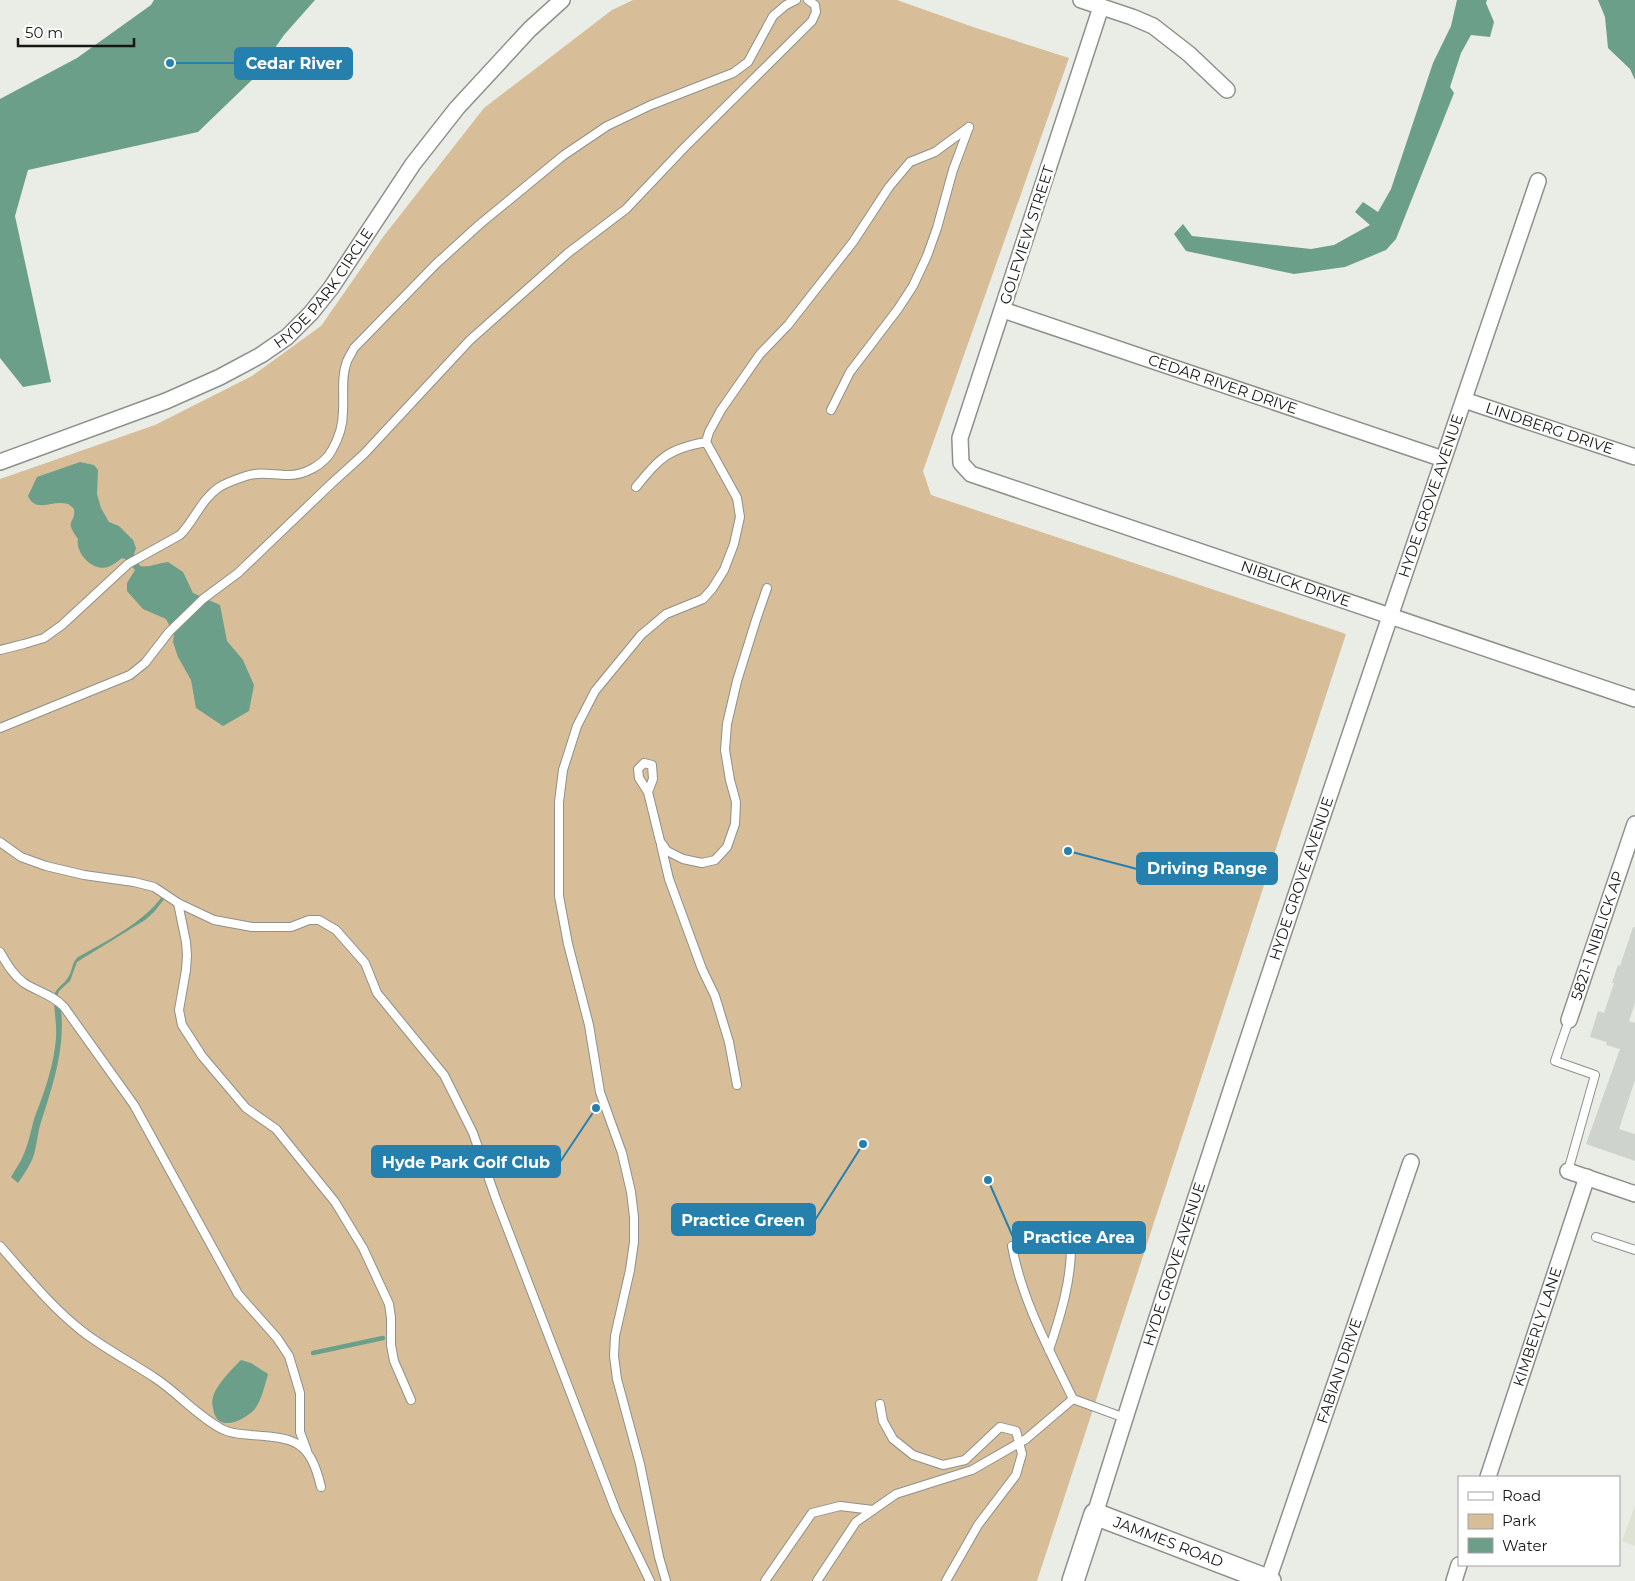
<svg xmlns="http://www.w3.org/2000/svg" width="1635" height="1581" font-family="Montserrat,sans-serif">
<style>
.built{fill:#dee2d5}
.green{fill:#d7bd98}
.water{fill:#6b9f8a}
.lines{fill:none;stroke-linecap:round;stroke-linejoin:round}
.stream{stroke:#6b9f8a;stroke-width:4.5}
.building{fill:#ced3ce}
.lane-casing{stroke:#8e918b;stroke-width:10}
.street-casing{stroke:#8e918b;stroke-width:18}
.secondary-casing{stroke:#8e918b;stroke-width:24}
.lane{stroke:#fff;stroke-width:8}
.street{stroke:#fff;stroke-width:15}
.secondary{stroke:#fff;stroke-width:21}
.labels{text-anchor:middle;stroke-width:5;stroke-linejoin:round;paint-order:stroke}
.street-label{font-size:15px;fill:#171715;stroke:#fff}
.leader{fill:none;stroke:#2680ae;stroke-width:2}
.callout-dot{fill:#2680ae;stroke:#fff;stroke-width:2}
.callout{fill:#2680ae;stroke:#2680ae;stroke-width:2}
.callout-label{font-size:16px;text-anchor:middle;font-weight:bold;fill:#fff}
</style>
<rect width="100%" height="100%" fill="#eaece6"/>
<path class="built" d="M1635 1505V1546L1622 1541Z"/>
<path class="green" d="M633 0H897L973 27 1069 58 923 471 931 495 1346 634 1037 1581H0V479L155 425 252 376 321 326 383 237 484 108 612 10Z"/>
<g class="water">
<path d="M154 0H315L284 35 254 78 198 132 28 170 15 216 51 382 23 387 0 358V99L77 58 151 5Z"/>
<path d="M1457 0H1487L1486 3 1494 22 1490 37 1471 35 1461 53 1450 87 1454 93 1396 239 1386 250 1345 267 1294 274 1186 251 1174 234 1183 224 1192 236 1311 249 1334 245 1370 225 1355 212 1363 202 1378 212 1391 189 1433 63 1451 26Z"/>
<path d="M1598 0H1635V80L1630 69 1608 48 1605 17Z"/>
<path d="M80 462 94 465 98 470 97 494 101 508 109 522 119 526 133 540 136 548 134 554 140 566C148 568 159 563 168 562L183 572 193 593 220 605 227 641 243 660 254 685 249 711 223 726 196 708 191 680 178 657 173 642 174 634 166 619 143 609 127 591V583L135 570 125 559 122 558C118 561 113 565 108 567 93 572 75 553 78 539 63 518 76 525 74 509 72 507 70 505 68 504 53 499 36 514 28 496L37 477Z"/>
<path d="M163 895 165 898 154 912 145 920 77 962 70 981 59 991 57 997 54 995C57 987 63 985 67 979 73 972 71 963 78 957 105 942 145 922 163 895Z"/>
<path d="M54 999 60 1004C67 1044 53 1085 41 1122 37 1134 37 1148 32 1160 28 1168 23 1176 18 1183L11 1177C15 1170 20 1163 23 1156 29 1143 31 1129 35 1116 45 1091 54 1064 56 1038 57 1024 54 1012 54 999Z"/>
<path d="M241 1360 251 1363 268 1374C265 1385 261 1402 254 1410 242 1422 216 1433 213 1408 212 1404 212 1400 213 1397 216 1385 233 1368 241 1360Z"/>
</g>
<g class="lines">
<path class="stream" d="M313 1353 383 1338"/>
</g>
<path class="building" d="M1633 927H1635V1003L1629 1021 1635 1023V1080L1619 1129 1635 1134V1161L1586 1144 1620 1049 1606 1045 1607 1042 1590 1037 1598 1011 1604 1013 1614 983H1612L1618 965 1620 966Z"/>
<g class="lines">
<g class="lane-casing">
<g id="lane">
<path d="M831 410 850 372 898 309 913 286 927 256 937 228 953 170 969 127"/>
<path d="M706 442 709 432 721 410 760 354 788 325 853 242 889 187 910 162 935 152 969 127"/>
<path d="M636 487C660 458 667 449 706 442L737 498 740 517 734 544 724 570 712 589 703 599 666 614 641 635 595 691 577 726 563 770 559 802V896L568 944 589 1025 600 1092 622 1153 631 1192 634 1217V1242L630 1270 615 1336 614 1356 617 1379 640 1464 659 1557 666 1581"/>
<path d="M0 650 24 644 44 638 62 625 128 564 180 535C194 521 201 500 218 488 225 483 237 479 246 476 260 471 273 475 287 475 303 476 324 465 332 450 339 438 343 424 343 411 344 394 341 377 347 361 349 357 352 352 354 348L436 264 480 224 564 155 607 126 651 105 733 73 748 62 773 16 786 5 796 0"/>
<path d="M0 728 130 675 145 663 169 632 203 599 238 573 332 483 364 454 470 340 568 253 626 209 684 148 812 21 816 12 815 5 808 0"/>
<path d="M648 792 639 778 638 769 644 763 652 765 653 779 648 792 660 841 667 851 683 859 702 863 715 860 727 847 735 824 736 802 730 780 725 750 727 724 737 681 756 620 767 588"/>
<path d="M0 842 21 857 46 866 84 875 134 882 154 887 178 903 214 920 252 927H291L309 920H319L336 930 365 963 377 993 444 1075 473 1133 496 1199 616 1511 650 1581"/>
<path d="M661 845 669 879 702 969 715 996 729 1042 737 1085"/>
<path d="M178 903 186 942 187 955 186 970 179 1010 182 1025 202 1056 246 1108 276 1129 335 1202 363 1248 389 1304 391 1318V1345L394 1361 411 1400"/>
<path d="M0 952C7 964 13 975 24 983 38 992 52 994 64 1007L134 1105 238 1294 277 1338 289 1356 300 1393V1432L307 1451"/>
<path d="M1568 1171 1595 1075 1555 1061 1569 1020"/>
<path d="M1596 1237 1635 1250"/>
<path d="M0 1246C26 1275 51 1307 82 1331 105 1349 131 1362 155 1378 178 1393 197 1416 222 1429 231 1434 241 1434 251 1435 296 1438 310 1441 321 1487"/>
<path d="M1049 1350C1061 1314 1072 1279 1071 1241L1012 1246C1022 1301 1049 1349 1073 1399"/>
<path d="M880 1404 883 1421 893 1439 913 1455 943 1465 965 1460 1000 1427 1016 1431 1022 1454 1016 1475 978 1525 946 1581"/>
<path d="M765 1581 812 1513 840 1506 873 1510"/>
<path d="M817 1581 856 1522 896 1494 972 1470 1026 1439 1073 1399 1125 1418"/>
</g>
</g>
<g class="street-casing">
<g id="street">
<path d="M1081 0 1132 17 1153 26 1189 54 1227 90"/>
<path id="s1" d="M1101 7 960 438 961 463 971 474 1635 699"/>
<path id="s2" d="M1003 310 1443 459"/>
<path id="s3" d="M1464 400 1635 457"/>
<path id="s4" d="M0 462 166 401 220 377 261 355 287 337 311 313 331 288 413 164 457 108 530 29 562 0"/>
<path id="s5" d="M1569 1020 1635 824"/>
<path d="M1568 1171 1635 1194"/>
<path id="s6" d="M1488 1477 1587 1177"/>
<path id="s7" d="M1095 1514C1234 1067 1388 624 1538 181"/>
<path id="s8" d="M1268 1580 1411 1162"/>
<path d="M1454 1581 1459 1565"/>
</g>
</g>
<g class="secondary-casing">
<g id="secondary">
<path id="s9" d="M1073 1581 1095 1514 1270 1581"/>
</g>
</g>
<use href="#lane" class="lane"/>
<use href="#street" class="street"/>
<use href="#secondary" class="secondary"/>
</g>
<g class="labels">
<g class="street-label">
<text transform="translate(1027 235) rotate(-72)" y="5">GOLFVIEW STREET</text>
<text dy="5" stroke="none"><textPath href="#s4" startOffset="375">HYDE PARK CIRCLE</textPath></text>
<text dy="5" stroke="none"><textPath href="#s2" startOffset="232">CEDAR RIVER DRIVE</textPath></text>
<text dy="5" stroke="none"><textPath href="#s3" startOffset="90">LINDBERG DRIVE</textPath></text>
<text dy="5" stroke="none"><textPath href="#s7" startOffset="1072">HYDE GROVE AVENUE</textPath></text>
<text dy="5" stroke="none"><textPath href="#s1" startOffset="836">NIBLICK DRIVE</textPath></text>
<text dy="5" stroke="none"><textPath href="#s7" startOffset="668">HYDE GROVE AVENUE</textPath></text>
<text dy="5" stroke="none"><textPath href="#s5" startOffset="89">5821-1 NIBLICK AP</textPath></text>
<text dy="5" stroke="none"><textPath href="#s7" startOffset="262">HYDE GROVE AVENUE</textPath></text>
<text dy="5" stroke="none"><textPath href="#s6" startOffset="158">KIMBERLY LANE</textPath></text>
<text dy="5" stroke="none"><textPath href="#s8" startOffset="221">FABIAN DRIVE</textPath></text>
<text dy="5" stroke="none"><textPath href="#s9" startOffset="149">JAMMES ROAD</textPath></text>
</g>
</g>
<path class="leader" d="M170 63L235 63M1068 851L1137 869M596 1108L560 1162M863 1144L815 1220M988 1180L1013 1237"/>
<g class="callout-dot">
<circle cx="170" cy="63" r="5"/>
<circle cx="1068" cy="851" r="5"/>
<circle cx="596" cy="1108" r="5"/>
<circle cx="863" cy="1144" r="5"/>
<circle cx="988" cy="1180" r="5"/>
</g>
<g class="callout">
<rect x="235" y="48" width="117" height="31" rx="5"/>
<rect x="1137" y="853" width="140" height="31" rx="5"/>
<rect x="372" y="1146" width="188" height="31" rx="5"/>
<rect x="672" y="1204" width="143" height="31" rx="5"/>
<rect x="1013" y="1222" width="132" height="31" rx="5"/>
</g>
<g class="callout-label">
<text x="294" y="69">Cedar River</text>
<text x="1207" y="874">Driving Range</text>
<text x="466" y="1168">Hyde Park Golf Club</text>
<text x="743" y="1226">Practice Green</text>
<text x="1079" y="1243">Practice Area</text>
</g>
<rect x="1458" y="1476" width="162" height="90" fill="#ffffff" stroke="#a2a2a1"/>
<rect x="1468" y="1492" width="25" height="8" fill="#ffffff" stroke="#a2a2a1"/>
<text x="1502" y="1501" font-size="15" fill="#171715">Road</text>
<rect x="1468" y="1514" width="25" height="15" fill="#d7bd98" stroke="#a2a2a1"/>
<text x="1502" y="1526" font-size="15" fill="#171715">Park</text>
<rect x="1468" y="1538" width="25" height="15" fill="#6b9f8a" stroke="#a2a2a1"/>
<text x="1502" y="1551" font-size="15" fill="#171715">Water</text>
<path d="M18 38v8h116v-8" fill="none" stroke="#171715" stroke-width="2.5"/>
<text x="25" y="38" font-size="15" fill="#171715" stroke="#ffffff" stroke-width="4" paint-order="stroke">50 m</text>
</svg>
